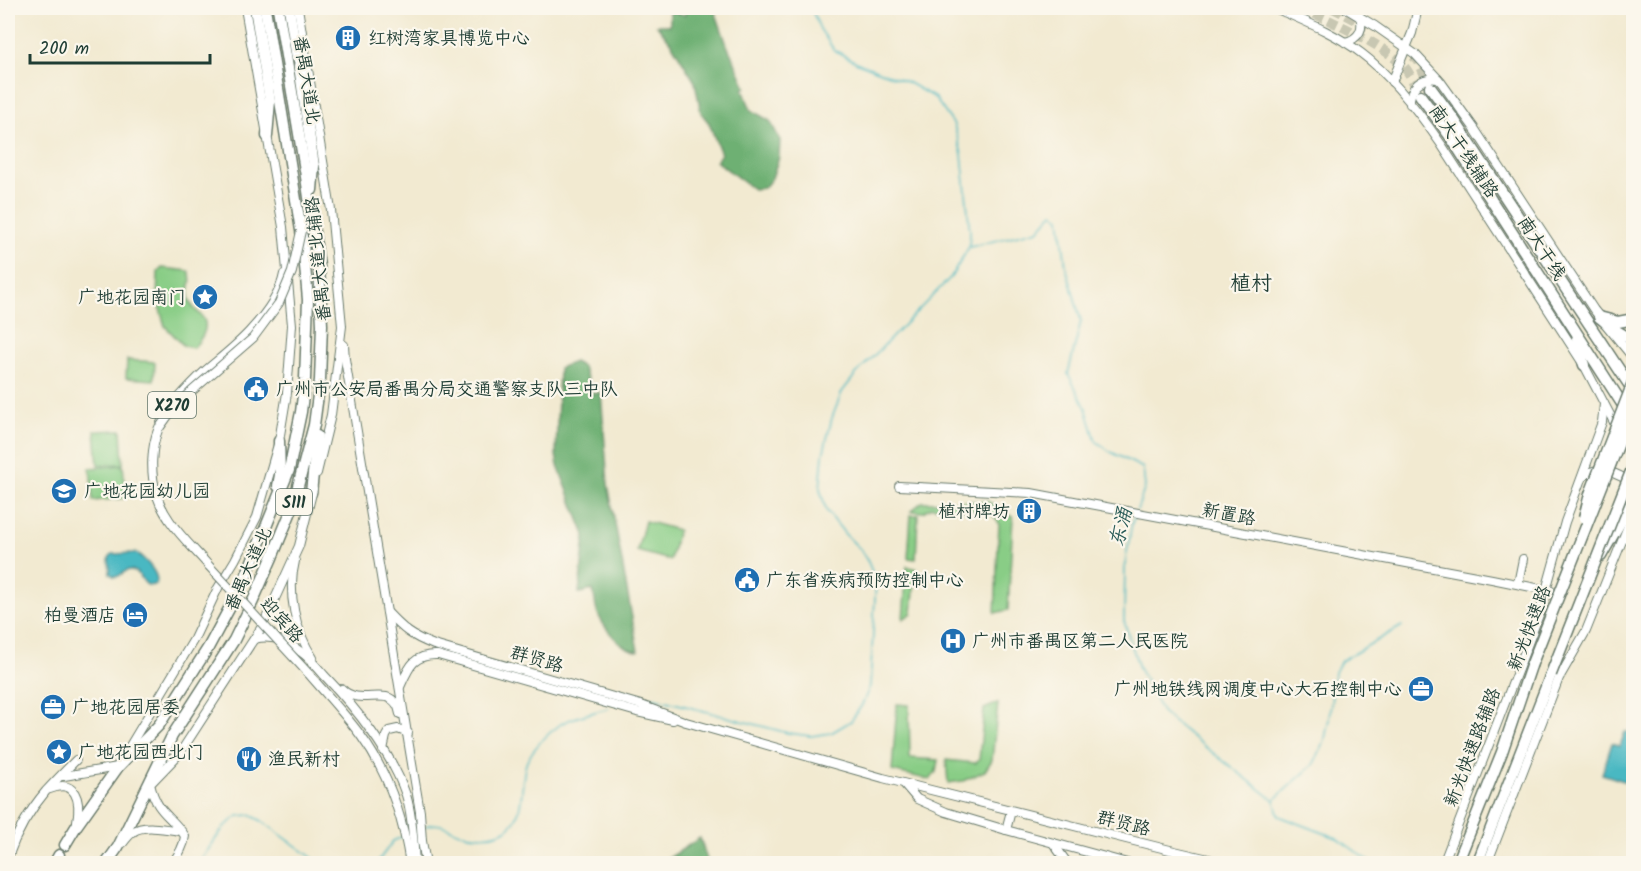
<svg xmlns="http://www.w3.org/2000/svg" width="1641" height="871" font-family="Kalam,'LXGW WenKai TC',sans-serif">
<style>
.green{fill:#89cd86;stroke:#54855d;stroke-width:1.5}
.forest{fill:#6eb073;stroke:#467654;stroke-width:1.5}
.water{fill:#49b8c2;stroke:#347a7b;stroke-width:1.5}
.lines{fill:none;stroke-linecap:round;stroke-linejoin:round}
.stream{stroke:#49b8c2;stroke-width:1.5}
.highway-tunnel{stroke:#c8c7b2;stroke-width:10;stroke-dasharray:10 5;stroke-linecap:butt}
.secondary-casing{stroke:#697a6b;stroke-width:10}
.primary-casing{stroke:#697a6b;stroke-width:10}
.highway-casing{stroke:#697a6b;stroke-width:13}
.secondary{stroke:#fff;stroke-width:8}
.primary{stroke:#fff;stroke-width:8}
.highway{stroke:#fff;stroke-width:10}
.primary-bridge-casing{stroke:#697a6b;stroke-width:10;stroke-linecap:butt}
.highway-bridge-casing{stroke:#697a6b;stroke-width:13;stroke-linecap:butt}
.primary-bridge{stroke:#fff;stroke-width:8}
.highway-bridge{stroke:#fff;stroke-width:10}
.labels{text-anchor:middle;stroke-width:4.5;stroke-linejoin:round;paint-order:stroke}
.shield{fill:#fbf7ec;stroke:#61756b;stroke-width:1.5}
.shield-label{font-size:16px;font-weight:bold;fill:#1f3d34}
.poi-label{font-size:18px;fill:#1f3d34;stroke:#fbf7ec;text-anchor:start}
.street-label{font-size:18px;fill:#1f3d34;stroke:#fbf7ec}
.water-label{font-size:20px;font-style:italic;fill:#2a5c58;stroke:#fbf7ec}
.quarter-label{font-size:21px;fill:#1f3d34;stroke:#fbf7ec}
</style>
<rect width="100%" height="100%" fill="#fbf7ec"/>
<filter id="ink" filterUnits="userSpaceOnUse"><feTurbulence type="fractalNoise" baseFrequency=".0167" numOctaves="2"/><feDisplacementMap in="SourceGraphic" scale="12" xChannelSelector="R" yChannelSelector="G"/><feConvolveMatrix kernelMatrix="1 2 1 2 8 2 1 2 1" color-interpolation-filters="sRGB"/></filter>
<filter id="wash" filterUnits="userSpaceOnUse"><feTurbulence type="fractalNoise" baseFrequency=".008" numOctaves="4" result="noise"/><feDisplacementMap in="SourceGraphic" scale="24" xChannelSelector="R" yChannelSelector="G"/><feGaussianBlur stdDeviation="1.35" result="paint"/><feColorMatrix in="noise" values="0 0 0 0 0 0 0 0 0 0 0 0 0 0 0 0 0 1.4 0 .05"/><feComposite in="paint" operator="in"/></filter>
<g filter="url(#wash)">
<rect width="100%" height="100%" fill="#f2ead1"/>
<g class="green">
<path d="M162 268 189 271C194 283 187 289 189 299 191 308 198 311 203 318 210 328 200 341 193 348L184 346 165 326 157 299 158 272Z"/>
<path d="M127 360 155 362 154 380 126 378Z"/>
<path d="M121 430 123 464 98 465 95 431Z"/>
<path d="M123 465 126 498 93 501 90 468Z"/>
<path d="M987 501 1013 517 1008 610 995 613 999 523 994 516 986 511 931 507 923 512 911 511 922 502Z"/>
<path d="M911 515H918L916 559 908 558Z"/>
<path d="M645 521 678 530 670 560 637 551Z"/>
<path d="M907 566 916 569 912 613 903 619Z"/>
<path d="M998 703 992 760 985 771 963 781 948 783 946 760 976 763 979 760 984 709Z"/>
<path d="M897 704 909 705 910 758 938 760 936 772 930 780 892 771Z"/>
</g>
<g class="forest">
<path d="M686 8H714L727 45 746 87 743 89 751 110 770 121 780 140 779 157 772 178 764 188 753 189 716 161 721 154 709 123 701 113 695 82 672 44 657 25H670V11L685 15Z"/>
<path d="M574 362 583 367 593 394 601 392 608 484 638 651C622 651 604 628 598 614 595 607 595 598 593 590L579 593 585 535 558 466 556 455 559 368Z"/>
<path d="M700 838 708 863H661Z"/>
</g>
<g class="water">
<path d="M135 553C143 555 166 581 153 585 143 589 141 570 131 570 121 569 121 582 110 574L109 558 112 554Z"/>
<path d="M1633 730V784L1602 774 1612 743 1620 746 1625 732H1633Z"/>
</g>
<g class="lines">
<g class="stream">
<path d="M970 247 1038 230 1053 213 1060 218 1066 267 1081 321 1068 374 1086 408 1096 441 1109 451 1143 468 1145 487 1137 510"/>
<path d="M1135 515 1132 523 1125 564 1124 621 1139 668 1162 712 1191 736 1274 800 1279 816 1337 838 1368 860 1369 864"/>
<path d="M634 700 655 698 788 733 811 736 831 733 851 721 862 705 870 686 876 581 868 562 860 549 845 534 826 510 820 489 823 455 832 418 842 392 856 374 951 277 969 247 970 232 962 154 954 125 935 98 907 82 858 63 834 50 820 29 811 8"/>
<path d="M1275 799 1313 765 1324 743 1329 719 1335 672 1341 661 1402 626"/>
<path d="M426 826C438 820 450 830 461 833 474 837 494 837 506 830 527 816 519 780 527 761 535 745 547 734 561 724 571 717 596 712 609 708"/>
<path d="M198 864 224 827 238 816 250 815 262 821 321 864"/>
<path d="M376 864 393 841 402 837"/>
</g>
</g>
</g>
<g filter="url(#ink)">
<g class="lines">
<g class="highway-tunnel">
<path d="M1301 8C1328 19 1389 47 1406 69 1411 76 1415 86 1419 93"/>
<path d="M1333 8 1368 26"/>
<path d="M1413 56 1418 60 1430 86"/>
</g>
<g class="secondary-casing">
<g id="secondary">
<path d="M1392 82 1412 33 1418 8"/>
<path d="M1583 477C1597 463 1620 474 1634 485"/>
<path d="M899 486 1031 493 1492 579 1551 591"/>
<path d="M1518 584 1523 559"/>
<path d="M387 612C404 630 411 636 434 645L641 705 686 722 883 778 1170 850 1230 864"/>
<path d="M400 687C409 667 413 654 438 655L637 712 673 720"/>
<path d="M64 776 118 767"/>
<path d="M150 784C157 814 170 814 185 836 184 847 178 855 172 864"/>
<path d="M905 785 917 799 946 812 1006 830 1131 864"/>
<path d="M50 789C76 778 81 801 77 821"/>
<path d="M1006 830 1011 811"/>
<path d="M123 843C126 839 129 835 133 832 143 824 167 829 180 831"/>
<path d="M1053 843 1068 864"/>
<path d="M8 857C16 834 30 810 46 791 56 780 66 770 76 760"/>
<path d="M1443 864 1540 612 1565 522 1602 422 1604 404"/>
<path d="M1487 864 1559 678 1586 631 1634 511"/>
</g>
</g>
<g class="primary-casing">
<g id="primary">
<path d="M298 8 331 210 342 326 331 415 317 473"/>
<path d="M1275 8C1304 21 1335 33 1361 53 1392 76 1419 112 1441 144L1584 365 1618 430 1634 454"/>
<path d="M1345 8 1375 26 1415 54 1441 82 1474 128 1594 310 1634 359"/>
<path d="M1345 42C1359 39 1365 28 1359 15"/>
<path d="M1410 104C1409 87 1422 76 1438 79"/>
<path d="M344 345 345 359 420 812 422 841 426 864"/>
<path d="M295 561C287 593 295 631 313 658"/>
<path d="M209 566C196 551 181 537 170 521 145 486 146 434 175 402 184 392 194 381 204 372 219 359 235 347 249 332 264 316 280 296 284 274"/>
<path d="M255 639C272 634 288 642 301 652 310 658 317 667 324 675 355 707 392 753 406 795 412 813 414 845 415 864"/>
<path d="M308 673C326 694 345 714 361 736 389 774 403 817 410 864"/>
<path d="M342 689C359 707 386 686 397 705 399 708 399 711 400 714"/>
<path d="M383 750 386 736 389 731 398 729 408 733"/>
<path d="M122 759 194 639 218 588 235 560 257 517 279 441 287 393 292 325 283 227 245 8"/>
<path d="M152 782 180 753 263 625 299 546 313 489"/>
</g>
</g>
<g class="highway-casing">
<g id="highway">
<path d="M255 8 270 101 267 136"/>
<path d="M289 8 297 58"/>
<path d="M303 42 299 66 314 166 312 190"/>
<path d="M1430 87 1453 118 1634 392"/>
<path d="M1420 95 1452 139 1628 413"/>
<path d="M1599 317 1617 331 1634 341"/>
<path d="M1603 318 1618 322 1634 319"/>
<path d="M1577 339 1584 365"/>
<path d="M278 486 280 475 279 441"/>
<path d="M311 493 317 436"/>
<path d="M1601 556 1634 498"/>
<path d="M65 845 77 825 118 767 159 725 208 648 244 581 289 470 301 412 305 379 308 300 303 243 265 8"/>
<path d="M54 864 59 855"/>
<path d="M106 864 118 847 172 736 234 640 253 601 271 560 292 509 314 425 320 380 322 325 319 266 305 170 278 8"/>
<path d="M1457 864 1502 752 1531 666"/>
<path d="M1477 864 1551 674"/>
</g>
</g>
<use href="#secondary" class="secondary"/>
<use href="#primary" class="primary"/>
<use href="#highway" class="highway"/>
<g class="primary-bridge-casing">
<g id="primary-bridge">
<path d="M160 427 170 413 192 391 253 338 279 303 292 272 301 231"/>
<path d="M209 566 308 673"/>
</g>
</g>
<g class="highway-bridge-casing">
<g id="highway-bridge">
<path d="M1584 518 1590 494 1634 380"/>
<path d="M1531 666 1634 405"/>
<path d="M1551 674 1634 464"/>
</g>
</g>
<use href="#primary-bridge" class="primary-bridge"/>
<use href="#highway-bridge" class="highway-bridge"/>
</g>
</g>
<defs>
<g id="building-disc" transform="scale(1.35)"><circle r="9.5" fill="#1f6fb2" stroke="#fbf7ec"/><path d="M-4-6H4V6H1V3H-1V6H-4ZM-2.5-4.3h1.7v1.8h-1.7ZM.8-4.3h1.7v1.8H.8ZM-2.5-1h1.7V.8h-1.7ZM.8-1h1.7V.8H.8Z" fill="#fff"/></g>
<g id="sight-disc" transform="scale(1.35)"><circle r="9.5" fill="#1f6fb2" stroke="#fbf7ec"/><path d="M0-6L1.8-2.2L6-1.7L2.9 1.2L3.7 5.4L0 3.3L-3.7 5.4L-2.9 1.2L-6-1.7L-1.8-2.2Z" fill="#fff"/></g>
<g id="civic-disc" transform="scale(1.35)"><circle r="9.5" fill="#1f6fb2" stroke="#fbf7ec"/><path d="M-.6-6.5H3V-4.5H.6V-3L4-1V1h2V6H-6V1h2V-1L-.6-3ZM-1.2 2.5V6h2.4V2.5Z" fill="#fff"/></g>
<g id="school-disc" transform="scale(1.35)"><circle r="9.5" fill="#1f6fb2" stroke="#fbf7ec"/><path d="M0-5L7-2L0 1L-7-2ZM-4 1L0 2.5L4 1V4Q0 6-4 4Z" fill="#fff"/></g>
<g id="hotel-disc" transform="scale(1.35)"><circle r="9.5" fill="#1f6fb2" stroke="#fbf7ec"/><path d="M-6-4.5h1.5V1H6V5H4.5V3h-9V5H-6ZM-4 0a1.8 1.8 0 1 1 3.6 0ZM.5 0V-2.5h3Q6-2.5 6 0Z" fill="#fff"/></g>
<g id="hospital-disc" transform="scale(1.35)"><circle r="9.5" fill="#1f6fb2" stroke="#fbf7ec"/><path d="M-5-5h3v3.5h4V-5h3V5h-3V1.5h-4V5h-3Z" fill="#fff"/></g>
<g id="office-disc" transform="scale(1.35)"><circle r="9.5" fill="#1f6fb2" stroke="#fbf7ec"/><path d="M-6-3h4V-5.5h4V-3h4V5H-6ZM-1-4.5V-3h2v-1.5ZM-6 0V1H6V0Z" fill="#fff"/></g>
<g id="restaurant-disc" transform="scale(1.35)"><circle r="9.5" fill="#1f6fb2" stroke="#fbf7ec"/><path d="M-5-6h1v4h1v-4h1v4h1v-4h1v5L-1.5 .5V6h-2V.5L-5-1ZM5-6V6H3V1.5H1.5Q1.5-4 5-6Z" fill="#fff"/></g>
</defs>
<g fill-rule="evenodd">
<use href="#building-disc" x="348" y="38"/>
<use href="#sight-disc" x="205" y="297"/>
<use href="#civic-disc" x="256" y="389"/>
<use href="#school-disc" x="64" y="491"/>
<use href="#building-disc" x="1029" y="511"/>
<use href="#civic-disc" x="747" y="580"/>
<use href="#hotel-disc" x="135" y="615"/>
<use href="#hospital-disc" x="953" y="641"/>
<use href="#office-disc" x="1421" y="689"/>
<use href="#office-disc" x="53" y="707"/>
<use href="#sight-disc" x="59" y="752"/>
<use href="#restaurant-disc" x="249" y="759"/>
</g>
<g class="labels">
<g class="shield">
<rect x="148" y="392" width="48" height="26" rx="4.5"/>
<rect x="276" y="489" width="36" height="26" rx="4.5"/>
</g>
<g class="shield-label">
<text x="172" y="411">X270</text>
<text x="294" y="508">S111</text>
</g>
<g class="poi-label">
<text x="368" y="44">红树湾家具博览中心</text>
<text x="186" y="303" text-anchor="end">广地花园南门</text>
<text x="276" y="395">广州市公安局番禺分局交通警察支队三中队</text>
<text x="84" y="497">广地花园幼儿园</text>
<text x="1010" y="517" text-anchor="end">植村牌坊</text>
<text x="766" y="586">广东省疾病预防控制中心</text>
<text x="116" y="621" text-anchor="end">柏曼酒店</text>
<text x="972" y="647">广州市番禺区第二人民医院</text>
<text x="1402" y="695" text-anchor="end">广州地铁线网调度中心大石控制中心</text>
<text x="72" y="713">广地花园居委</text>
<text x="78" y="758">广地花园西北门</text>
<text x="268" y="765">渔民新村</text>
</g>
<g class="street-label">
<text transform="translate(307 80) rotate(81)" y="6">番禺大道北</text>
<text transform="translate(1464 151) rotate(56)" y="6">南大干线辅路</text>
<text transform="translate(1542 248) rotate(57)" y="6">南大干线</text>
<text transform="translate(318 259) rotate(-96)" y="6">番禺大道北辅路</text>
<text transform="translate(1229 514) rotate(11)" y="6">新置路</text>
<text transform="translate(248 569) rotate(-66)" y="6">番禺大道北</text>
<text transform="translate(282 620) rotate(48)" y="6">迎宾路</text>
<text transform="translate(1529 628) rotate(-69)" y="6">新光快速路</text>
<text transform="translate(537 659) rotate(16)" y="6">群贤路</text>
<text transform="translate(1472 747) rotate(-69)" y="6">新光快速路辅路</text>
<text transform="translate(1124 823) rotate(14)" y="6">群贤路</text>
</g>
<g class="water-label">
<text transform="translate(1120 527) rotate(-76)" y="7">东涌</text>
</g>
<g class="quarter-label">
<text x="1251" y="290">植村</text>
</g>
</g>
<rect width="1641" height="871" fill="none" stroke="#fbf7ec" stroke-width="30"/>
<path d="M30 54v9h180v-9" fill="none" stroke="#1f3d34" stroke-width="3"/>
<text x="39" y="54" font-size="18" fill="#1f3d34" stroke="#fbf7ec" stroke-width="4.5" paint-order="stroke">200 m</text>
</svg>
